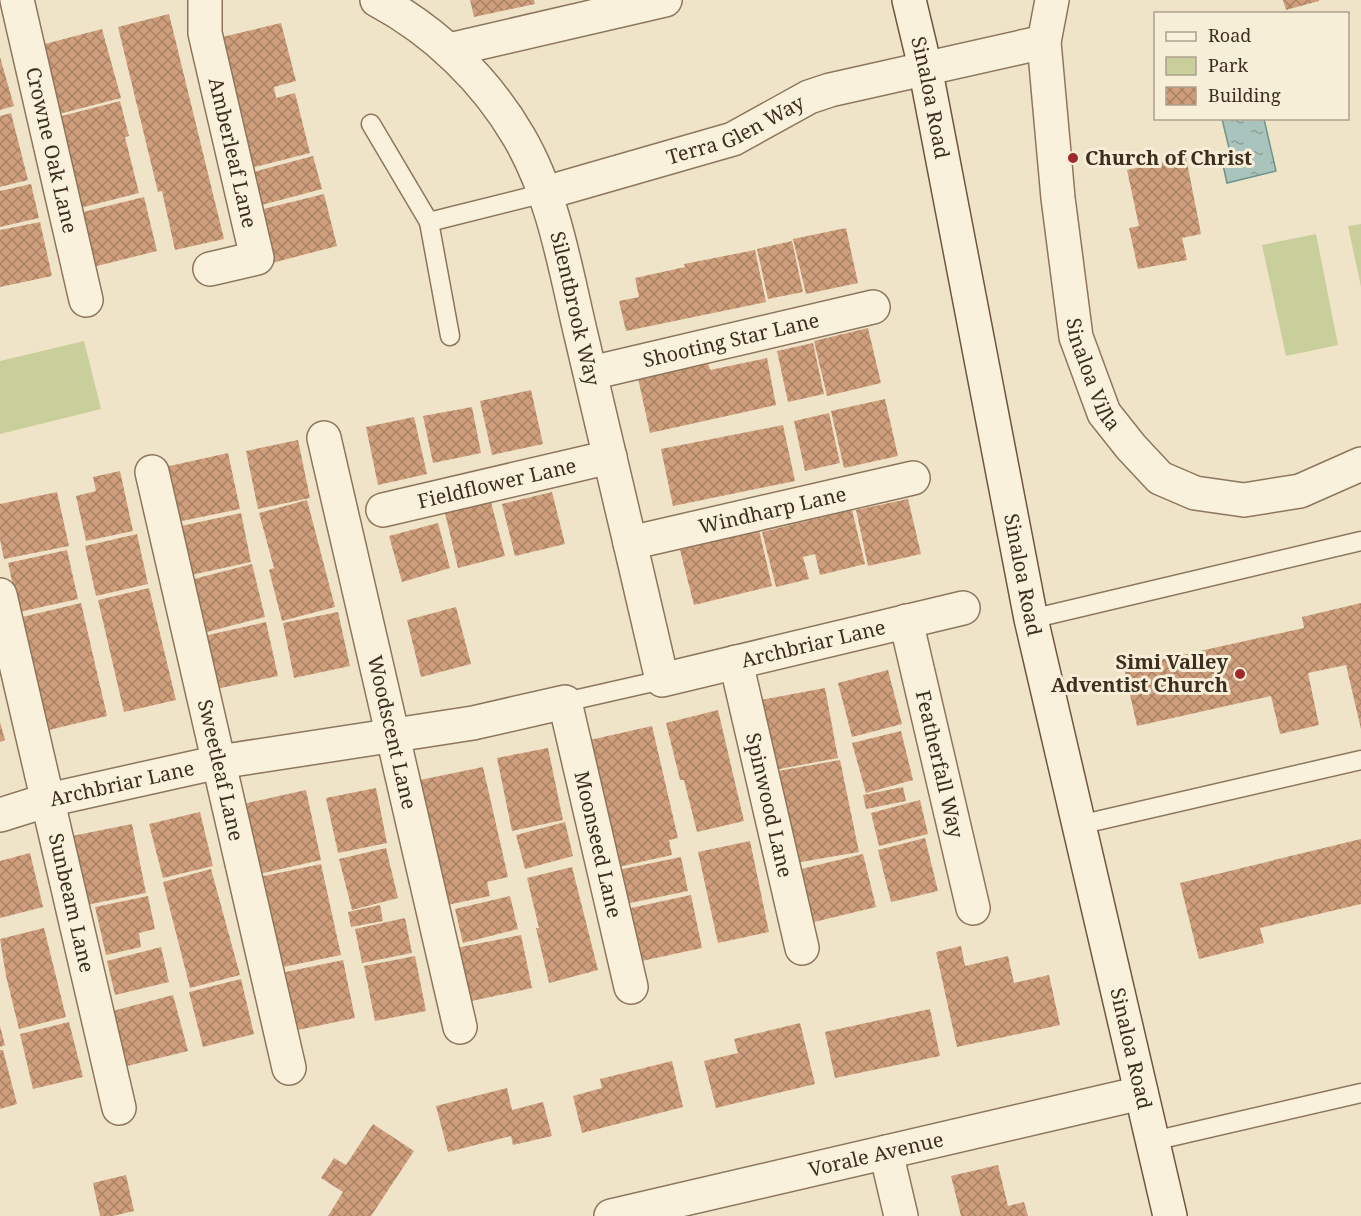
<svg xmlns="http://www.w3.org/2000/svg" width="1361" height="1216" font-family="'Noto Serif',serif">
<style>
.green{fill:#c9cf9b}
.water{fill:url(#water-ripples);stroke:#6f938a;stroke-width:1.5}
.building{fill:url(#building-cross-hatch)}
.lines{fill:none;stroke-linecap:round;stroke-linejoin:round}
.lane-casing{stroke:#8d765c;stroke-width:21}
.street-casing{stroke:#8d765c;stroke-width:36}
.secondary-casing{stroke:#6f573f;stroke-width:36}
.lane{stroke:#faf1dc;stroke-width:18}
.street{stroke:#faf1dc;stroke-width:33}
.secondary{stroke:#faf1dc;stroke-width:33}
.poi-dot{fill:#9e2a2b;stroke:#f7eed8;stroke-width:2}
.labels{text-anchor:middle;stroke-width:6;stroke-linejoin:round;paint-order:stroke}
.street-label{font-size:20px;fill:#3d2e20;stroke:#f7eed8}
.poi-label{font-size:20px;font-weight:bold;fill:#3d2e20;stroke:#f7eed8;text-anchor:start}
</style>
<defs>
<pattern id="water-ripples" width="26" height="14" patternUnits="userSpaceOnUse" patternTransform="scale(1.5)"><rect width="26" height="14" fill="#a9c4bc"/><path d="M2 4q2-2 4 0t4 0M15 11q2-2 4 0t4 0" fill="none" stroke="#8ba098"/></pattern>
<pattern id="building-cross-hatch" width="8" height="8" patternUnits="userSpaceOnUse" patternTransform="scale(1.5)"><rect width="8" height="8" fill="#cf9f7d"/><path d="M0 0l8 8M0 8l8-8" fill="none" stroke="#a98266"/></pattern>
</defs>
<rect width="100%" height="100%" fill="#f0e4c8"/>
<g class="green">
<path d="M1361 224V287L1348 226Z"/>
<path d="M1316 234 1338 345 1286 356 1262 245Z"/>
<path d="M84 341 101 409 0 434V361Z"/>
</g>
<path class="water" d="M1222 119H1264L1276 171 1227 183 1223 165 1230 152Z"/>
<g class="building">
<path d="M470 0H534L535 4 474 17Z"/>
<path d="M1283 0H1319V1L1286 10Z"/>
<path d="M169 14 224 239 175 250 162 191 158 192 118 27Z"/>
<path d="M281 23 296 81 274 87 276 98 295 93 310 153 251 168 218 38Z"/>
<path d="M102 29 121 98 59 114 41 45Z"/>
<path d="M0 57 14 106 0 110Z"/>
<path d="M120 101 129 136 125 137 139 193 80 208 58 117Z"/>
<path d="M11 113 28 180 0 187V116Z"/>
<path d="M313 156 322 189 258 206 249 173Z"/>
<path d="M1186 157 1201 234 1182 238 1187 260 1138 269 1129 228 1139 226 1127 170Z"/>
<path d="M31 184 39 218 0 227V191Z"/>
<path d="M324 194 337 246 272 263 259 210Z"/>
<path d="M144 197 157 251 93 267 79 213Z"/>
<path d="M40 222 52 276 0 287V230Z"/>
<path d="M846 228 858 283 806 294 793 239Z"/>
<path d="M792 241 803 292 768 299 757 249Z"/>
<path d="M755 250 766 302 626 331 619 301 639 297 635 278 685 267 684 264Z"/>
<path d="M868 328 881 383 827 396 814 341Z"/>
<path d="M813 343 824 394 788 402 777 351Z"/>
<path d="M767 358 776 405 650 433 638 378 708 363 710 370Z"/>
<path d="M531 390 543 444 492 455 480 401Z"/>
<path d="M885 399 898 456 844 468 831 411Z"/>
<path d="M472 407 481 453 433 463 423 416Z"/>
<path d="M829 413 840 463 805 471 794 421Z"/>
<path d="M414 417 427 474 378 485 366 427Z"/>
<path d="M783 425 795 481 673 506 661 449Z"/>
<path d="M298 440 310 498 258 509 246 451Z"/>
<path d="M228 453 240 509 177 522 165 467Z"/>
<path d="M120 471 133 531 86 541 76 496 96 491 93 477Z"/>
<path d="M57 492 69 546 4 559 0 539V504Z"/>
<path d="M552 492 565 544 515 556 502 504Z"/>
<path d="M908 499 921 554 868 566 856 510Z"/>
<path d="M307 500 335 607 282 621 269 570 274 568 259 513Z"/>
<path d="M491 502 505 556 458 568 445 513Z"/>
<path d="M852 510 865 564 820 575 815 554 803 557 809 579 776 587 762 532Z"/>
<path d="M241 513 251 562 191 575 181 526Z"/>
<path d="M438 523 450 568 402 582 389 536Z"/>
<path d="M759 530 772 586 694 605 680 550Z"/>
<path d="M137 534 148 584 96 596 85 546Z"/>
<path d="M67 550 78 599 19 612 8 563Z"/>
<path d="M252 564 265 617 203 633 190 580Z"/>
<path d="M149 588 176 700 124 712 98 600Z"/>
<path d="M81 603 107 716 45 731 18 618Z"/>
<path d="M1361 603V729L1346 665 1308 673 1319 725 1280 734 1271 696 1137 726 1124 668 1304 628 1302 617Z"/>
<path d="M456 607 471 664 421 677 407 620Z"/>
<path d="M338 612 350 666 294 678 283 623Z"/>
<path d="M266 622 278 676 216 689 204 636Z"/>
<path d="M888 670 902 724 852 737 838 683Z"/>
<path d="M825 688 838 758 774 770 761 700Z"/>
<path d="M718 710 744 821 697 832 684 780H680L666 723Z"/>
<path d="M0 722 5 740 0 742Z"/>
<path d="M652 726 678 838 669 840 672 855 618 867 590 740Z"/>
<path d="M901 731 913 780 866 793 852 743Z"/>
<path d="M548 748 563 820 512 831 497 758Z"/>
<path d="M840 760 859 852 795 863 778 771Z"/>
<path d="M483 767 508 877 487 882 490 896 447 905 420 780Z"/>
<path d="M903 787 906 801 866 809 863 795Z"/>
<path d="M376 788 387 843 338 853 326 798Z"/>
<path d="M306 790 321 860 259 874 243 804Z"/>
<path d="M920 800 928 834 879 846 871 813Z"/>
<path d="M200 812 213 866 163 878 149 824Z"/>
<path d="M565 822 573 856 525 869 516 835Z"/>
<path d="M132 824 146 893 86 905 72 836Z"/>
<path d="M925 838 938 891 891 902 878 850Z"/>
<path d="M1361 839V904L1260 928 1264 943 1199 959 1180 883Z"/>
<path d="M750 841 769 932 718 943 698 852Z"/>
<path d="M386 848 398 898 352 910 339 859Z"/>
<path d="M30 853 43 907 0 918V861Z"/>
<path d="M863 854 876 907 810 923 797 870Z"/>
<path d="M681 857 688 891 625 904 618 870Z"/>
<path d="M321 864 341 955 278 968 259 877Z"/>
<path d="M572 867 598 970 549 983 536 928H539L527 878Z"/>
<path d="M211 869 240 975 190 988 163 882Z"/>
<path d="M691 895 702 948 637 962 626 909Z"/>
<path d="M148 896 155 929 139 933 141 947 106 955 95 907Z"/>
<path d="M510 896 518 929 463 943 455 909Z"/>
<path d="M380 905 383 921 351 927 348 912Z"/>
<path d="M405 918 412 953 362 963 355 929Z"/>
<path d="M44 928 66 1017 19 1029 6 976 0 939Z"/>
<path d="M521 935 532 988 467 1002 456 948Z"/>
<path d="M961 946 965 966 1008 956 1014 983 1049 975 1060 1025 957 1047 936 952Z"/>
<path d="M161 947 169 982 115 995 107 961Z"/>
<path d="M415 956 426 1011 375 1021 364 966Z"/>
<path d="M343 960 355 1018 293 1031 281 973Z"/>
<path d="M241 979 254 1034 203 1047 189 992Z"/>
<path d="M173 995 188 1051 123 1067 109 1012Z"/>
<path d="M930 1009 940 1056 835 1078 825 1032Z"/>
<path d="M69 1022 83 1077 33 1089 20 1034Z"/>
<path d="M800 1023 815 1084 716 1108 704 1061 738 1053 734 1039Z"/>
<path d="M0 1026 5 1045 0 1047Z"/>
<path d="M0 1050H3L17 1104 0 1109Z"/>
<path d="M672 1061 683 1107 582 1133 573 1096 602 1088 600 1079Z"/>
<path d="M507 1088 512 1110 543 1102 552 1136 513 1145 511 1136 448 1152 436 1106Z"/>
<path d="M373 1124 414 1151 371 1216H328L343 1192 321 1178 334 1158 346 1165Z"/>
<path d="M998 1165 1008 1206 1024 1202 1028 1216H961L951 1176Z"/>
<path d="M126 1175 134 1211 113 1216H100L93 1183Z"/>
</g>
<g class="lines">
<g class="lane-casing">
<g id="lane">
<path d="M371 124 429 222 545 193"/>
<path d="M429 222 450 336"/>
<path d="M1031 619 1361 541"/>
<path d="M565 702 662 680"/>
<path d="M1079 825 1361 760"/>
<path d="M1153 1141 1361 1093"/>
</g>
</g>
<g class="street-casing">
<g id="street">
<path id="s1" d="M17 0 86 300"/>
<path id="s2" d="M205 0V33L257 258 210 269"/>
<path id="s3" d="M377 0C435 31 486 80 519 137 554 197 565 268 581 335 609 450 635 565 662 680L963 608"/>
<path id="s4" d="M1052 0 1044 42 1058 198 1076 337 1104 413 1131 447 1160 478 1195 493 1244 500 1300 491 1361 464"/>
<path d="M449 50 665 0"/>
<path id="s5" d="M545 193 733 139 809 97 830 90 1044 42"/>
<path id="s6" d="M591 373 873 307"/>
<path id="s7" d="M324 438 460 1027"/>
<path id="s8" d="M152 472 289 1068"/>
<path id="s9" d="M383 510 610 457"/>
<path id="s10" d="M630 543 913 478"/>
<path id="s11" d="M0 595 119 1108"/>
<path id="s12" d="M906 621 973 908"/>
<path id="s13" d="M736 662 802 948"/>
<path id="s14" d="M0 815 48 800 219 762 473 723 565 702 631 987"/>
<path d="M886 1152 901 1216"/>
<path id="s15" d="M611 1216 1141 1093"/>
</g>
</g>
<g class="secondary-casing">
<g id="secondary">
<path id="s16" d="M909 0 925 67 1031 619 1170 1216"/>
</g>
</g>
<use href="#lane" class="lane"/>
<use href="#street" class="street"/>
<use href="#secondary" class="secondary"/>
</g>
<g class="poi-dot">
<circle cx="1073" cy="158" r="6"/>
<circle cx="1240" cy="674" r="6"/>
</g>
<g class="labels">
<g class="street-label">
<text dy="7" stroke="none"><textPath href="#s16" startOffset="100">Sinaloa Road</textPath></text>
<text dy="7" stroke="none"><textPath href="#s5" startOffset="201">Terra Glen Way</textPath></text>
<text dy="7" stroke="none"><textPath href="#s1" startOffset="154">Crowne Oak Lane</textPath></text>
<text dy="7" stroke="none"><textPath href="#s2" startOffset="156">Amberleaf Lane</textPath></text>
<text dy="7" stroke="none"><textPath href="#s3" startOffset="381">Silentbrook Way</textPath></text>
<text dy="7" stroke="none"><textPath href="#s6" startOffset="144">Shooting Star Lane</textPath></text>
<text dy="7" stroke="none"><textPath href="#s4" startOffset="380">Sinaloa Villa</textPath></text>
<text dy="7" stroke="none"><textPath href="#s9" startOffset="117">Fieldflower Lane</textPath></text>
<text dy="7" stroke="none"><textPath href="#s10" startOffset="146">Windharp Lane</textPath></text>
<text dy="7" stroke="none"><textPath href="#s16" startOffset="586">Sinaloa Road</textPath></text>
<text dy="7" stroke="none"><textPath href="#s3" startOffset="918">Archbriar Lane</textPath></text>
<text dy="7" stroke="none"><textPath href="#s7" startOffset="302">Woodscent Lane</textPath></text>
<text dy="7" stroke="none"><textPath href="#s12" startOffset="147">Featherfall Way</textPath></text>
<text dy="7" stroke="none"><textPath href="#s8" startOffset="306">Sweetleaf Lane</textPath></text>
<text dy="7" stroke="none"><textPath href="#s14" startOffset="126">Archbriar Lane</textPath></text>
<text dy="7" stroke="none"><textPath href="#s13" startOffset="147">Spinwood Lane</textPath></text>
<text dy="7" stroke="none"><textPath href="#s14" startOffset="723">Moonseed Lane</textPath></text>
<text dy="7" stroke="none"><textPath href="#s11" startOffset="316">Sunbeam Lane</textPath></text>
<text dy="7" stroke="none"><textPath href="#s16" startOffset="1072">Sinaloa Road</textPath></text>
<text dy="7" stroke="none"><textPath href="#s15" startOffset="272">Vorale Avenue</textPath></text>
</g>
<g class="poi-label">
<text x="1085" y="165">Church of Christ</text>
<text x="1228" y="669" text-anchor="end">Simi Valley<tspan x="1228" dy="23">Adventist Church</tspan></text>
</g>
</g>
<rect x="1154" y="12" width="195" height="108" fill="#f7eed8" stroke="#ada18e" stroke-width="1.5"/>
<rect x="1166" y="32" width="30" height="9" fill="#faf1dc" stroke="#ada18e" stroke-width="1.5"/>
<text x="1208" y="42" font-size="18" fill="#3d2e20">Road</text>
<rect x="1166" y="57" width="30" height="18" fill="#c9cf9b" stroke="#ada18e" stroke-width="1.5"/>
<text x="1208" y="72" font-size="18" fill="#3d2e20">Park</text>
<rect x="1166" y="87" width="30" height="18" fill="url(#building-cross-hatch)" stroke="#ada18e" stroke-width="1.5"/>
<text x="1208" y="102" font-size="18" fill="#3d2e20">Building</text>
</svg>
